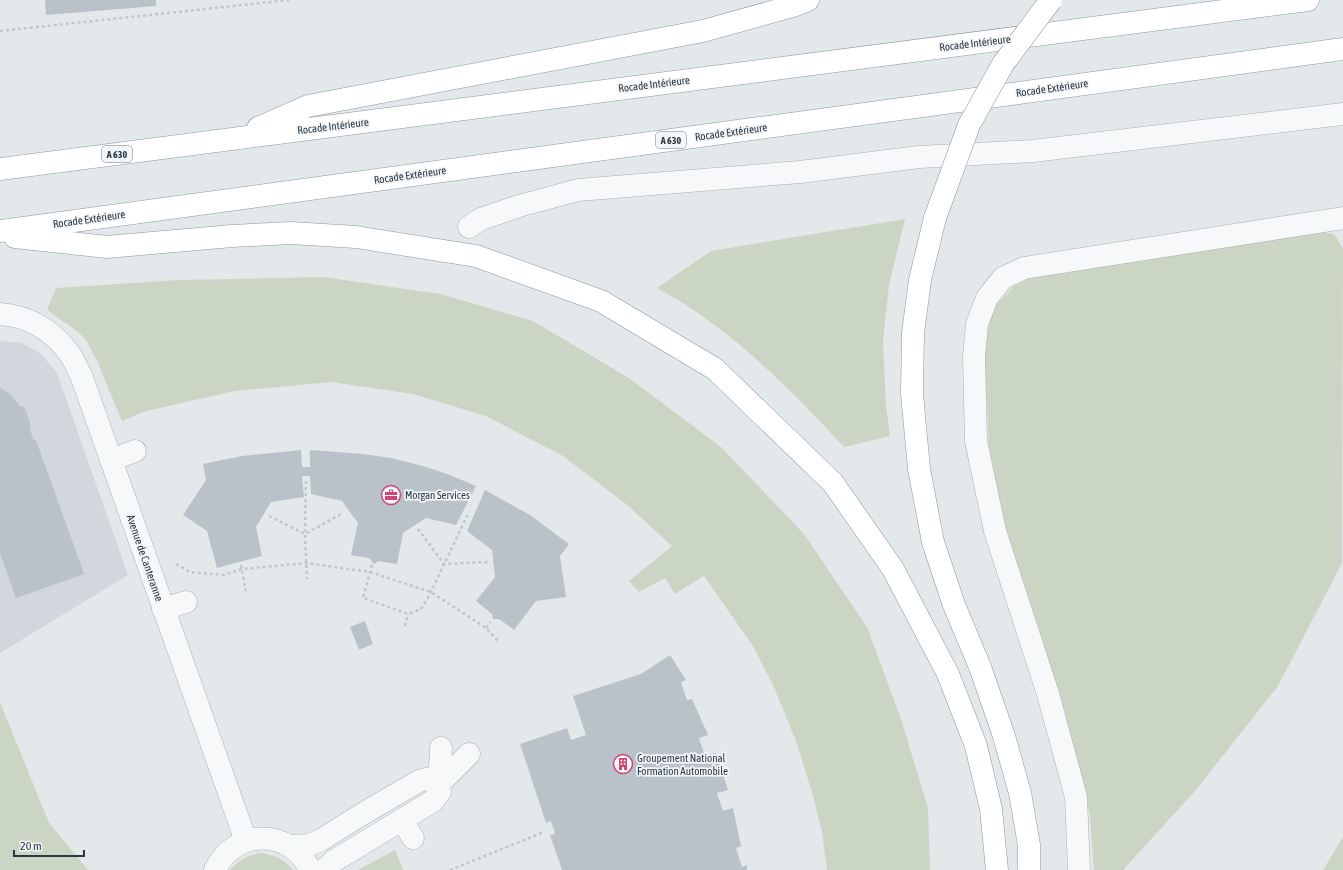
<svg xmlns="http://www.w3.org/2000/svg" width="1343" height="870" font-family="'Asap Condensed',sans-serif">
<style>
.built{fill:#d1d7dd}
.green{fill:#cbd5c4}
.building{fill:#bac2c9}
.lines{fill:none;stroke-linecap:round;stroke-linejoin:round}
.minor-casing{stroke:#a8b0b6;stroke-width:23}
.highway-casing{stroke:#8a97a2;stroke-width:23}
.path{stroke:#c1c6ca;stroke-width:2.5;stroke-dasharray:3 3;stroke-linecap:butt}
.minor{stroke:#f6f8f9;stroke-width:22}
.highway{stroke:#fff;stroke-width:22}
.highway-bridge-casing{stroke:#8a97a2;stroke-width:23;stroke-linecap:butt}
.highway-bridge{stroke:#fff;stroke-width:22}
.labels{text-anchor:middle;stroke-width:3.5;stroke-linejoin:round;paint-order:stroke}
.shield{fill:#f3f6f8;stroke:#66717a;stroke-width:1}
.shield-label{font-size:10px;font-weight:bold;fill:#2a3844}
.street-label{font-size:11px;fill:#2a3844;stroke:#f3f6f8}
.poi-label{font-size:11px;fill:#2a3844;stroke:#f3f6f8;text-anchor:start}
</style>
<rect width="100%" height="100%" fill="#e3e8eb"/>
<path class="built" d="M0 341 22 343 41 354 57 373 128 575 0 653Z"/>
<g class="green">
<path d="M905 219 889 285 883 340 886 406 890 436 844 447C788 387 730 327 657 288L711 251Z"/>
<path d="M1311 231 1334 234 1343 249 1342 563 1278 686 1195 791 1123 870H1094L1090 815 1041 637 1001 524 989 447 985 362 989 313 1014 286 1039 274Z"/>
<path d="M323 277 440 294 533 321 629 378 721 447 804 534 867 627 901 719 928 808 930 870H827L822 832 812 792 796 741 773 685 753 646 704 576 675 594 665 578 639 592 629 581 672 546 626 504 563 456 486 416 413 394 331 382 235 391 146 411 122 421 97 361 86 340 77 331 47 310 56 288 179 280Z"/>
<path d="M0 702 49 823 88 870H0Z"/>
<path d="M1343 837V870H1323Z"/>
<path d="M395 850 403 870H358Z"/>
<path d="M261 853C276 856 282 858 293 870H230C239 860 247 855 261 853Z"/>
</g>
<g class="building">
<path d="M45 0H156V6L46 15Z"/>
<path d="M0 388 10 394 21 407 23 406 26 411 31 427H29L34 441 36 440 84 574 16 598 0 553Z"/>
<path d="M301 450 302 467H310V450L363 454 391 458 423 466 450 475 476 486 456 525 426 518 403 533 397 564 378 561 374 564 369 558 351 555 358 523 342 501 311 494 310 476H302L304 497 271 502 256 527 262 556 217 568 207 531 183 515 206 480 203 464 242 456Z"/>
<path d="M485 490 530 515 569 544 560 556 566 597 536 601 514 630 499 619H493L492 614 476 601 495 577 492 550 467 531Z"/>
<path d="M365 621 373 644 359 650 350 627Z"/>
<path d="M670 655 686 680 681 682 687 700 692 699 708 735 699 738 705 756 716 753 728 790 717 793 723 811 733 808 741 846 736 848 742 867 747 865V870H562L550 835 555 834 551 821 546 823 520 744 567 728 571 740 586 735 573 696 641 674Z"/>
</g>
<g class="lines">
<g class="minor-casing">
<g id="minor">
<path d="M469 227 481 219 519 206 578 190 800 172 919 157 1033 151 1343 114"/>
<path d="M0 314C28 316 52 330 69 353 74 360 77 368 81 375L246 841"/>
<path d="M111 460 135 451"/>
<path d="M163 609 186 602"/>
<path d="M439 784 469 754"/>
<path d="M439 784 441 748"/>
<path d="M402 820 413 838"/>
<path d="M290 846 309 845 321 840 364 813 419 781 431 778 439 784 440 792 433 801 334 861 324 870"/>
<path d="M215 870C235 828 291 828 310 870"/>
<path d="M1079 870 1076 797 1048 694 995 531 976 441 974 357 977 324 987 298 1003 278 1024 268 1343 218"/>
</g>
</g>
<g class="highway-casing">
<g id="highway">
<path d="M258 128 308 106 703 31 793 6 808 0"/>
<path d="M0 169 1308 0"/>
<path d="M935 218 920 280 913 333 912 394 919 469 933 542 954 605 980 667 1004 736 1020 793 1029 845V870"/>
<path d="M0 231 1343 49"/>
<path d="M15 237 107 247 232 236 291 233 356 237 476 256 601 301 715 369 833 483 893 569 948 674 976 746 991 809 997 870"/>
</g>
</g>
<g class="path">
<path d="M0 31 289 0"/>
<path d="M306 481 305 534 307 579"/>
<path d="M269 516 305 534 343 513"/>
<path d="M418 529 444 564 488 562"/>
<path d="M176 564 190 572 223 575 242 569 306 563 370 572 431 592 486 628 498 641"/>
<path d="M241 565 246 592"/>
<path d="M372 565 363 598 408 614 421 609 428 598 469 512"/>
<path d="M405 626 408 614"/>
<path d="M486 628 490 622"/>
<path d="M450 870 544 832"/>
</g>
<use href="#minor" class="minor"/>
<use href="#highway" class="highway"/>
<g class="highway-bridge-casing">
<path id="highway-bridge" d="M935 218 969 125 1003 64 1051 0"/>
</g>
<use href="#highway-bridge" class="highway-bridge"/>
</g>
<defs>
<g id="office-ring" transform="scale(1)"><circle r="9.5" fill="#f3f6f8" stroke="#d14772" stroke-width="1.5"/><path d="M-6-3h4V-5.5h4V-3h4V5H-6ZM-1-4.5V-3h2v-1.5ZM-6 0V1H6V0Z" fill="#d14772"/></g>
<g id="building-ring" transform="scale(1)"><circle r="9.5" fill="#f3f6f8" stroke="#d14772" stroke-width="1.5"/><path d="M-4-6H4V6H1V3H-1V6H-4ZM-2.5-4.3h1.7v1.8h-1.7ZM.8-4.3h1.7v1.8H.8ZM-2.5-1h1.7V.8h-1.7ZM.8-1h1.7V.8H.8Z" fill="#d14772"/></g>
</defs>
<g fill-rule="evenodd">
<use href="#office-ring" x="391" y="495"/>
<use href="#building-ring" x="623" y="764"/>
</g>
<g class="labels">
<g class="shield">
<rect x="656" y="132" width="30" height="16" rx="3"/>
<rect x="102" y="146" width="30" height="16" rx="3"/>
</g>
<g class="shield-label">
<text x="671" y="144">A 630</text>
<text x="117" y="158">A 630</text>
</g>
<g class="street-label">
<text transform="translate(975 43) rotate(-7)" y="4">Rocade Intérieure</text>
<text transform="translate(654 84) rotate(-7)" y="4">Rocade Intérieure</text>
<text transform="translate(1052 88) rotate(-8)" y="4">Rocade Extérieure</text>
<text transform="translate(333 126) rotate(-7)" y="4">Rocade Intérieure</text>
<text transform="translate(731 132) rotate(-8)" y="4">Rocade Extérieure</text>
<text transform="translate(410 175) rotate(-8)" y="4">Rocade Extérieure</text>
<text transform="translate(89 219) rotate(-8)" y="4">Rocade Extérieure</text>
<text transform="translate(145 558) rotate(71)" y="4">Avenue de Canteranne</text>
</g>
<g class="poi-label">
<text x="405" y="499">Morgan Services</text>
<text x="637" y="762">Groupement National<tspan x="637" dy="13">Formation Automobile</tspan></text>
</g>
</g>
<path d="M14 850v6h70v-6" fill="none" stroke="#2a3844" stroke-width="2"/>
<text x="20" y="850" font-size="12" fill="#2a3844" stroke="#f3f6f8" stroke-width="3" paint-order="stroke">20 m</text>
</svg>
